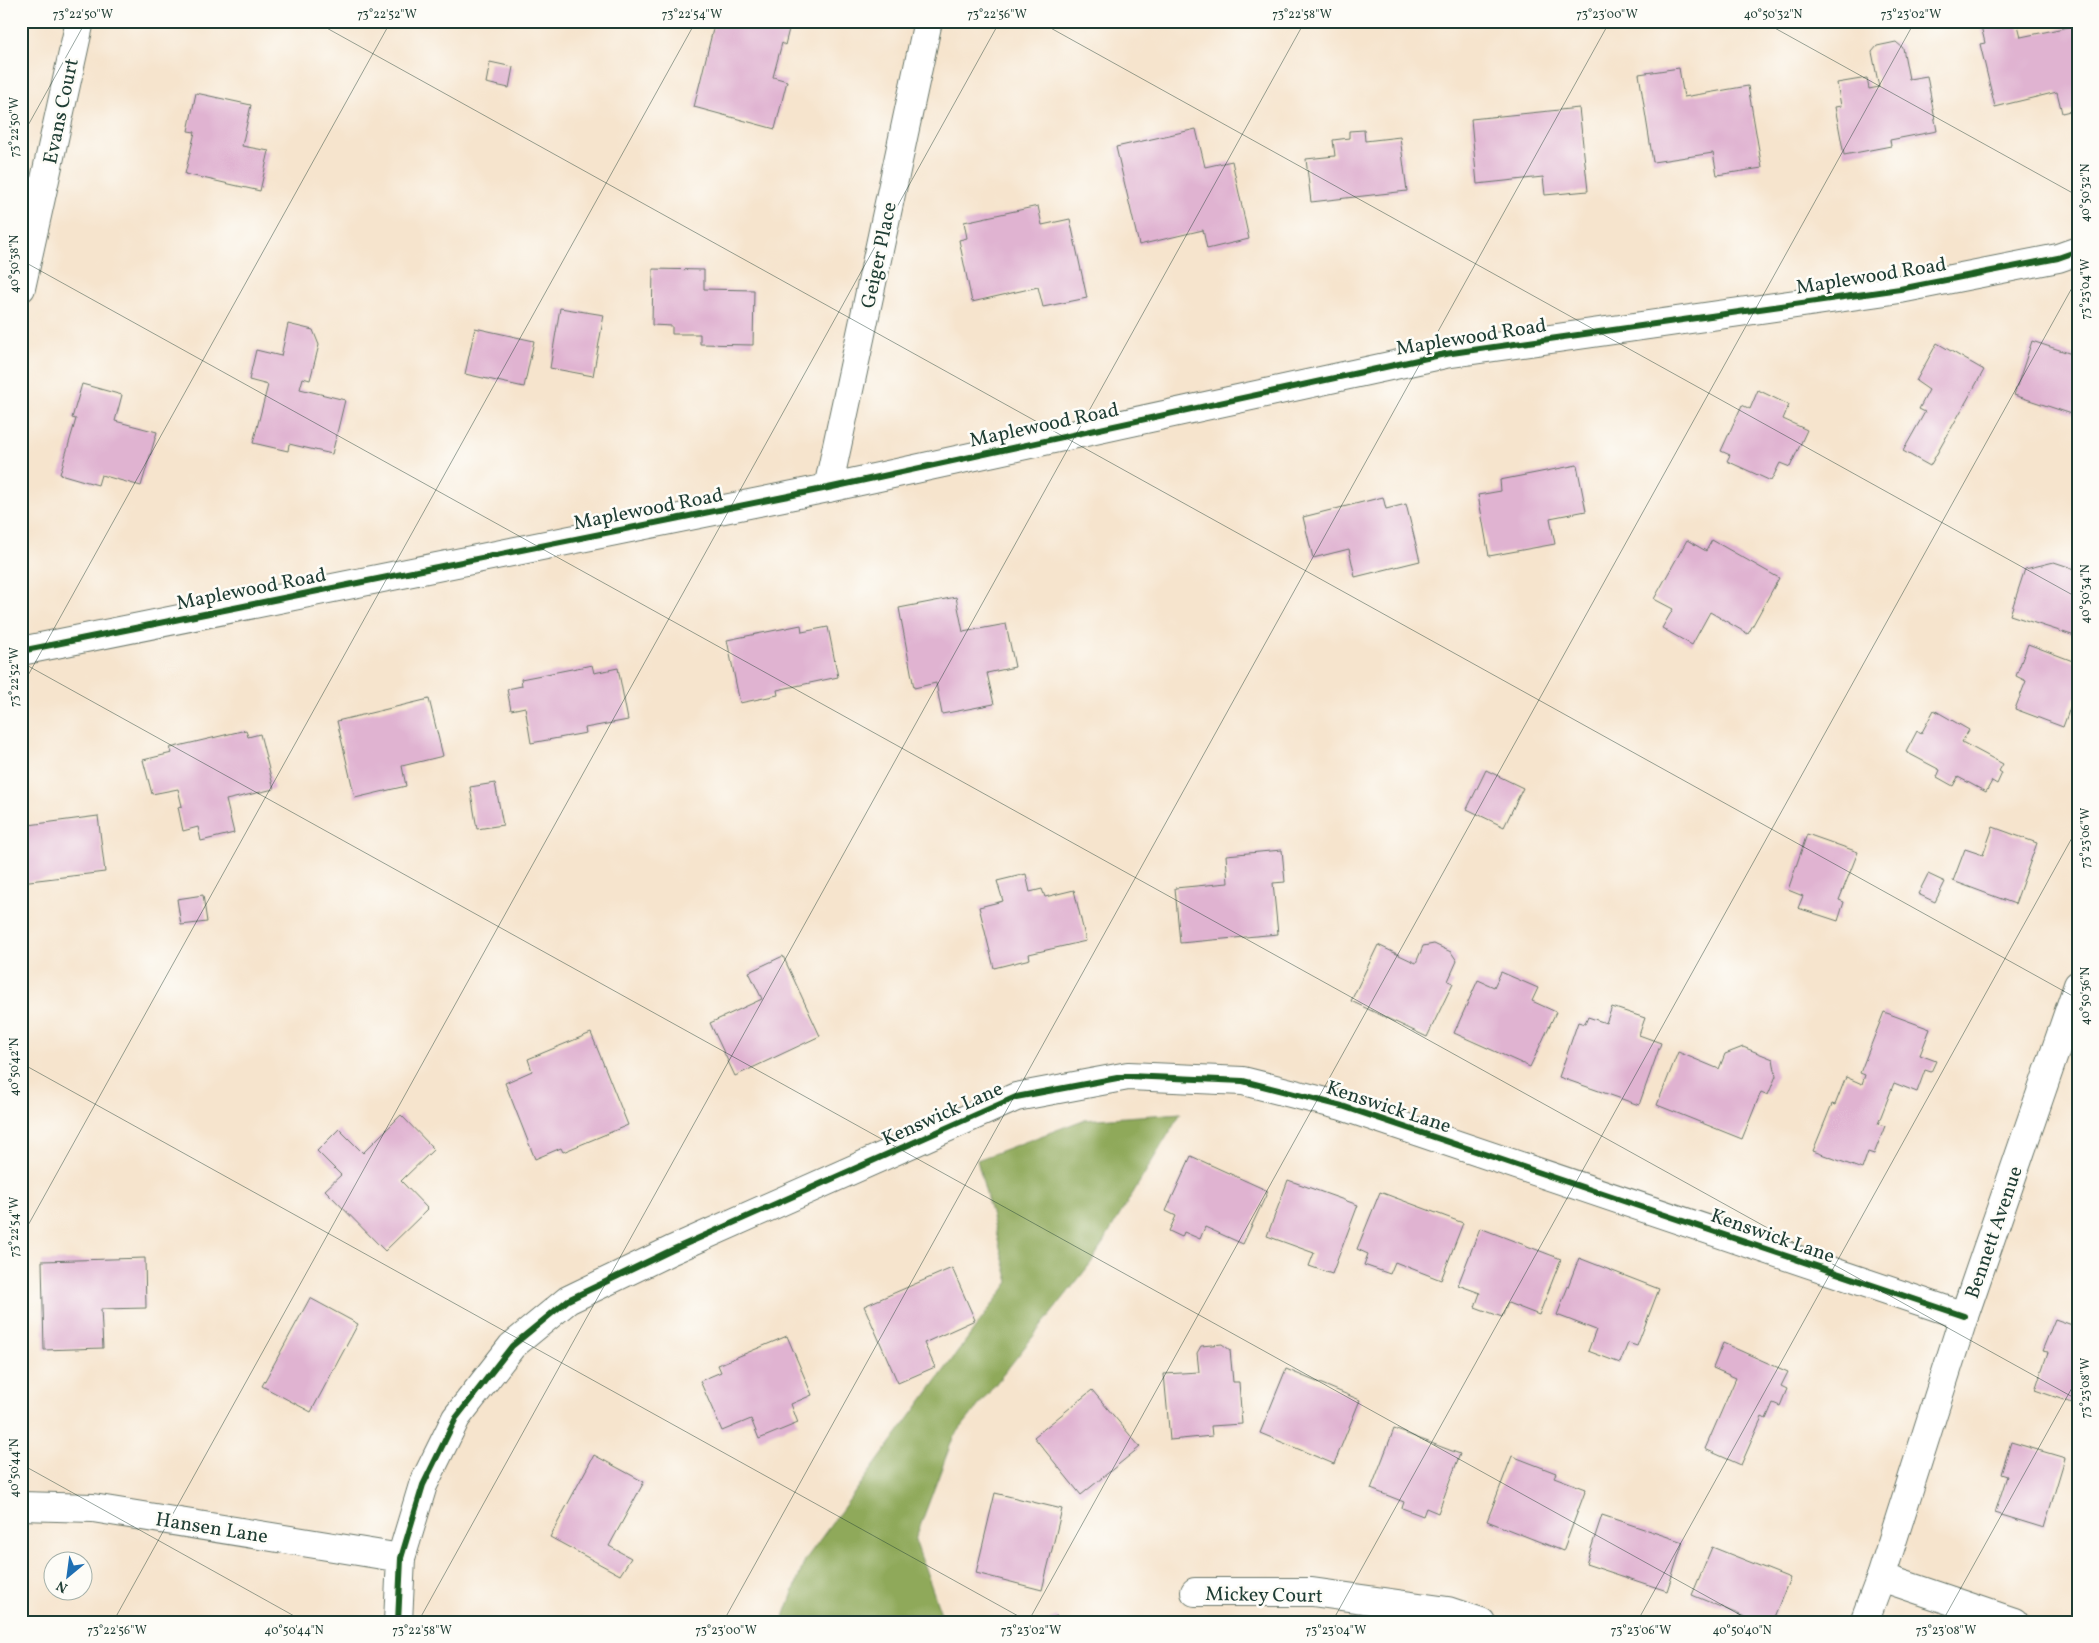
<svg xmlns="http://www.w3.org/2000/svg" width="2099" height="1643" font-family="Vollkorn,serif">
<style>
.forest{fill:#8fa95a;stroke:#577347}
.building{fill:#e0b3d1}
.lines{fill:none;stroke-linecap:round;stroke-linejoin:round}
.minor-casing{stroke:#6a776a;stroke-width:30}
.minor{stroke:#fff;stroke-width:28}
.cycleway-casing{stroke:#fdfcf7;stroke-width:9}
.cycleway{stroke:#1b5e20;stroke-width:6}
.ticks{fill:none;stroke:#1f3d34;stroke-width:1;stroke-opacity:0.45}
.labels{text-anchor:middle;stroke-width:5;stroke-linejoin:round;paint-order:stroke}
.street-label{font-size:20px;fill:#1f3d34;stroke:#fdfcf7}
.neatline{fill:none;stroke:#1f3d34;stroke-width:2}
.ticks-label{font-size:12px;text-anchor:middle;fill:#1f3d34}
</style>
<rect width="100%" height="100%" fill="#fdfcf7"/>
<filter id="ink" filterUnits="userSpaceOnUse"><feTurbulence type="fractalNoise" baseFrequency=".02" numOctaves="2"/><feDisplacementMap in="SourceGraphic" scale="10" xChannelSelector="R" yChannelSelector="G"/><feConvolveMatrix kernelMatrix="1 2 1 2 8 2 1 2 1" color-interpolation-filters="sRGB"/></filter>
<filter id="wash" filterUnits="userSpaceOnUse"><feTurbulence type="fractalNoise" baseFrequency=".0096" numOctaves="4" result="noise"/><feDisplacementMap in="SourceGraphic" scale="20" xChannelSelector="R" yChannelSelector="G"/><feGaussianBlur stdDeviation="1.12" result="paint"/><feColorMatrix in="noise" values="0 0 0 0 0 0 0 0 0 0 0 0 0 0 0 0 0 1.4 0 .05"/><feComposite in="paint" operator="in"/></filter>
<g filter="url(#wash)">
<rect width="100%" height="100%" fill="#f6e4cd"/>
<path class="forest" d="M1181 1113 1091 1263 953 1438 915 1540 944 1622H782L805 1560 1009 1282 977 1160 1083 1120Z"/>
<g id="blocks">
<g class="building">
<path d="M715 21H791L785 45 782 43 773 77 787 81 775 129 694 107Z"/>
<path d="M2001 21H2017L2021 37 2078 25V109L2062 113 2057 92 1995 107 1980 44 1985 43 1981 26Z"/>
<path d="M1896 42 1903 48 1909 79 1927 76 1937 131 1890 140 1891 146 1844 155 1835 107 1841 106 1837 83 1867 78 1869 89 1879 87 1872 52 1877 46Z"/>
<path d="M490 62 513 67 509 88 486 83Z"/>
<path d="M1679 68 1684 97 1748 86 1762 168 1717 175 1713 153 1653 162 1639 74Z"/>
<path d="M196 93 251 105 242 146 269 151 260 191 185 174 195 132 188 131Z"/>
<path d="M1579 108 1588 191 1545 195 1543 177 1477 184 1471 119Z"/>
<path d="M1196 129 1205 167 1232 161 1249 239 1207 249 1203 230 1139 245 1116 147Z"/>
<path d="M1364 130 1365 141 1400 137 1407 191 1311 202 1306 159 1335 156 1333 140 1349 138V131Z"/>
<path d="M1038 206 1042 225 1070 219 1087 298 1043 307 1038 287 972 302 959 240 967 238 964 222Z"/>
<path d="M653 269 704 270V289L754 290 753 345 700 344V334H672V326L652 325Z"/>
<path d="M560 308 604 315 593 376 550 368Z"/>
<path d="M288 324 313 330 319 345 310 380 303 378 300 389 345 400 332 454 289 444 288 451 253 443 268 385 249 380 256 350 281 356Z"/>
<path d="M475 328 534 341 524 387 465 374Z"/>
<path d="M2032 341 2078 356V416L2014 395Z"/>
<path d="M1937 343 1984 370 1930 466 1903 451 1925 412 1919 409 1929 390 1916 381Z"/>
<path d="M82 384 122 395 115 421 157 432 141 486 101 475 98 485 60 474 76 419 72 418Z"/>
<path d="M1758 390 1789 405 1783 419 1807 430 1790 467 1780 463 1771 481 1727 461 1730 455 1721 451 1742 405 1750 409Z"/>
<path d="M1577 465 1586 511 1550 518 1555 544 1489 556 1478 495 1501 491 1500 480Z"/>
<path d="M1383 497 1386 509 1406 504 1420 561 1355 577 1349 549 1313 558 1303 517Z"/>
<path d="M1687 540 1706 551 1712 540 1779 578 1748 634 1710 612 1692 645 1662 628 1673 609 1654 599Z"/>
<path d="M2054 562 2078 570V637L2010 615 2025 569Z"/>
<path d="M956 597 963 632 1006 624 1015 667 987 673 994 704 942 714 936 683 914 688 899 608Z"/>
<path d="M801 625 802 632 828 627 838 677 777 690 778 695 740 703 727 640Z"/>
<path d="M2028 644 2078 663V698L2074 697 2063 727 2015 709 2026 681 2016 676Z"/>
<path d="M592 665 594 673 618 668 628 720 585 728 586 733 531 743 525 707 511 710 507 689 522 686 521 679Z"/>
<path d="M429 699 443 756 402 766 406 786 355 798 337 721Z"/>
<path d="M1934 710 1969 730 1962 742 2003 764 1999 771 2002 773 1997 784 1992 781 1986 792 1958 777 1953 786 1937 777 1940 770 1906 752 1917 731 1921 734Z"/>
<path d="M246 730 248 737 260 734 274 789 226 800 234 833 201 841 198 827 183 831 178 807 182 806 178 789 152 794 143 760 172 753 170 748Z"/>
<path d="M1486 770 1523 788 1504 827 1467 809Z"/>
<path d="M495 783 503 825 477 829 470 787Z"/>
<path d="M98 816 105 872 21 882V826Z"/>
<path d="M1993 827 2037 843 2015 904 1953 881 1965 849 1983 855Z"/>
<path d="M1807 834 1858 852 1839 900 1844 902 1838 921 1798 908 1803 896 1788 890Z"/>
<path d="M1282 850 1285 882 1273 883 1278 934 1180 943 1175 888 1228 883 1226 855Z"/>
<path d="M1026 874 1030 892 1042 889 1045 897 1074 890 1086 941 1029 954 1030 959 994 968 979 907 1003 901 997 881Z"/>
<path d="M1928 874 1945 882 1935 902 1918 894Z"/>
<path d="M203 895 207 922 181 925 177 899Z"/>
<path d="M1434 944 1451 952 1457 961 1448 981 1453 983 1427 1037 1351 1001 1378 945 1416 963 1423 946Z"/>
<path d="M783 956 820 1036 735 1076 710 1023 762 999 749 972Z"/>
<path d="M1501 972 1538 988 1532 1001 1556 1012 1530 1067 1454 1033 1478 980 1494 987Z"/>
<path d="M1612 1007 1645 1018 1639 1035 1661 1043 1639 1105 1559 1077 1578 1022 1585 1024 1588 1017 1606 1023Z"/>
<path d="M1884 1012 1930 1029 1920 1055 1936 1061 1931 1072 1925 1070 1917 1092 1894 1083 1878 1124 1885 1126 1874 1154 1868 1152 1862 1169 1813 1151 1832 1104 1835 1105 1846 1077 1862 1084 1865 1075 1860 1073Z"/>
<path d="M591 1033 628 1125 563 1152 561 1148 535 1159 505 1083 532 1071 528 1059Z"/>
<path d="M1743 1047 1773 1059 1776 1076 1768 1095 1761 1092 1742 1139 1657 1105 1678 1052 1719 1069 1725 1054Z"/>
<path d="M401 1115 434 1149 401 1181 428 1209 385 1251 325 1190 341 1175 317 1151 339 1129 363 1153Z"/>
<path d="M1191 1156 1268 1191 1243 1244 1205 1227 1200 1239 1184 1232 1182 1237 1169 1231 1176 1216 1166 1211Z"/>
<path d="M1288 1180 1358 1205 1332 1274 1309 1266 1314 1253 1267 1236Z"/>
<path d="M1380 1192 1463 1223 1441 1280 1395 1262 1390 1274 1364 1265 1368 1254 1357 1249Z"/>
<path d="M1480 1228 1561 1259 1539 1315 1508 1303 1502 1317 1475 1307 1480 1293 1458 1285Z"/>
<path d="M145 1258 146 1308 101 1309 103 1348 44 1350 42 1261Z"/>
<path d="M1579 1258 1659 1289 1637 1346 1628 1343 1620 1363 1588 1351 1596 1330 1557 1315Z"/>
<path d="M952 1268 975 1320 924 1343 935 1367 898 1383 864 1306Z"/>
<path d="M310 1298 358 1324 311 1412 262 1386Z"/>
<path d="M2055 1319 2078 1327V1405L2035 1390 2048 1352 2042 1351Z"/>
<path d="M787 1336 812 1395 791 1404 798 1423 759 1439 751 1419 722 1431 700 1381 721 1372 718 1365Z"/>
<path d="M1723 1343 1788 1372 1781 1386 1787 1389 1780 1406 1773 1403 1766 1419 1762 1417 1741 1465 1705 1449 1736 1378 1713 1368Z"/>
<path d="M1222 1344 1230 1350 1233 1382H1239L1242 1424 1211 1426 1212 1436 1170 1440 1164 1374 1199 1372 1197 1353 1201 1346Z"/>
<path d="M1286 1369 1360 1400 1334 1464 1260 1433Z"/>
<path d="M1092 1390 1140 1447 1081 1495 1034 1437Z"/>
<path d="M1394 1429 1460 1454 1438 1513 1426 1508 1423 1516 1402 1508 1404 1502 1371 1489Z"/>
<path d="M2011 1442 2065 1458 2044 1528 1995 1513 2007 1476 2001 1474Z"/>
<path d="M594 1455 644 1482 609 1546 631 1558 620 1575 550 1537Z"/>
<path d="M1512 1456 1556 1473 1554 1477 1586 1489 1563 1551 1487 1521Z"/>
<path d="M995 1493 1062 1509 1042 1590 976 1573Z"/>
<path d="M1602 1515 1683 1542 1667 1591 1586 1564Z"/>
<path d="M1712 1547 1790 1578 1772 1622H1757L1692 1595Z"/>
<path d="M1057 1616 1059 1622H1044Z"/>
</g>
</g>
</g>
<g filter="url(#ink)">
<use href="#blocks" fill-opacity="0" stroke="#6a776a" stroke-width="1"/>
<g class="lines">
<g class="minor-casing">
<g id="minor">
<path d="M21 288 80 21"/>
<path d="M828 488 928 21"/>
<path d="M21 651 828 488 1445 354 1900 289 2058 258 2078 251"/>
<path d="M21 1506 93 1508 401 1558"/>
<path d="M1881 1577 2014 1622"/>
<path d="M1195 1592H1312L1448 1611 1481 1622"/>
<path d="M398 1622 401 1558 423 1485 456 1418 512 1346 568 1300 672 1250 1016 1097 1128 1076 1243 1081 1342 1106 1964 1316"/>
<path d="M1864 1622 1881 1577 1964 1316 2078 985"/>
</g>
</g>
<use href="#minor" class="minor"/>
<g class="cycleway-casing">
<g id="cycleway">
<path d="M21 651 828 488 1445 354 1900 289 2058 258 2078 251"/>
<path d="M398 1622 401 1558 423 1485 456 1418 512 1346 568 1300 672 1250 1016 1097 1128 1076 1243 1081 1342 1106 1964 1316"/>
</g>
</g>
<use href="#cycleway" class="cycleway"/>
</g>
</g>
<path class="ticks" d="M314 21 2078 999M1038 21 2078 598M1762 21 2078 196M21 138 86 21M21 260 2078 1400M21 662 1753 1622M21 688 391 21M21 1063 1029 1622M21 1238 696 21M21 1464 305 1622M113 1622 1000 21M418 1622 1305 21M723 1622 1610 21M1028 1622 1915 21M1332 1622 2078 277M1637 1622 2078 827M1942 1622 2078 1377"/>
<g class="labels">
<g class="street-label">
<text transform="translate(60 111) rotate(-78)" y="7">Evans Court</text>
<text transform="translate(878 255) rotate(-78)" y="7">Geiger Place</text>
<text transform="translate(1871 275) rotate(-9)" y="7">Maplewood Road</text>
<text transform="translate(1471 336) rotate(-9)" y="7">Maplewood Road</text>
<text transform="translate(1044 424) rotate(-12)" y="7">Maplewood Road</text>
<text transform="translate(648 508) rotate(-11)" y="7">Maplewood Road</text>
<text transform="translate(251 588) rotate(-11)" y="7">Maplewood Road</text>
<text transform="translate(1389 1106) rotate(18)" y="7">Kenswick Lane</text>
<text transform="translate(942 1113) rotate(-24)" y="7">Kenswick Lane</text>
<text transform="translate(1993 1232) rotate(-71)" y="7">Bennett Avenue</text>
<text transform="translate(1773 1235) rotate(19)" y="7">Kenswick Lane</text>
<text transform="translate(212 1527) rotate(9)" y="7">Hansen Lane</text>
<text transform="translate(1264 1594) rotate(1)" y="7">Mickey Court</text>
</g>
</g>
<rect width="2099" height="1643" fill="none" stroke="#fdfcf7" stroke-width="55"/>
<g transform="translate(68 1576) rotate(209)"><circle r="24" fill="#fdfcf7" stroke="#a4b0a9"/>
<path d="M0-4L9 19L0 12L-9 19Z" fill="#1f6fb2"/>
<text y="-8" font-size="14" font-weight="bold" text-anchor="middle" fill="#1f3d34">N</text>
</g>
<rect x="28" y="28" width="2044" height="1588" class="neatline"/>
<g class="ticks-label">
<text x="83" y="18">73°22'50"W</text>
<text x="387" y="18">73°22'52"W</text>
<text x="692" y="18">73°22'54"W</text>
<text x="997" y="18">73°22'56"W</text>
<text x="1302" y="18">73°22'58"W</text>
<text x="1607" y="18">73°23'00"W</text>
<text x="1773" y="18">40°50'32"N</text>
<text x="1911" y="18">73°23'02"W</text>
<text transform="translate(14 127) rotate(-90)" y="4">73°22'50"W</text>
<text transform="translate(2085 193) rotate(-90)" y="4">40°50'32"N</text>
<text transform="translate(14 264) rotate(-90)" y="4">40°50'38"N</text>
<text transform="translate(2085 289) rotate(-90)" y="4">73°23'04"W</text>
<text transform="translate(2085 594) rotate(-90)" y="4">40°50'34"N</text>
<text transform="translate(14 677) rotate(-90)" y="4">73°22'52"W</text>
<text transform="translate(2085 838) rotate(-90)" y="4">73°23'06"W</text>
<text transform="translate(2085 996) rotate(-90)" y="4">40°50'36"N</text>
<text transform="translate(14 1067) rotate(-90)" y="4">40°50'42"N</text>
<text transform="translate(14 1227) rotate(-90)" y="4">73°22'54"W</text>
<text transform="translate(2085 1388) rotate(-90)" y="4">73°23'08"W</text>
<text transform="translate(14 1468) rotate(-90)" y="4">40°50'44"N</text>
<text x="117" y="1634">73°22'56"W</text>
<text x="294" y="1634">40°50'44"N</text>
<text x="422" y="1634">73°22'58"W</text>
<text x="726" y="1634">73°23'00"W</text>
<text x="1031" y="1634">73°23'02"W</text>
<text x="1336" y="1634">73°23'04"W</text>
<text x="1641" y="1634">73°23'06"W</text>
<text x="1742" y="1634">40°50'40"N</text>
<text x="1946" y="1634">73°23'08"W</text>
</g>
</svg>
